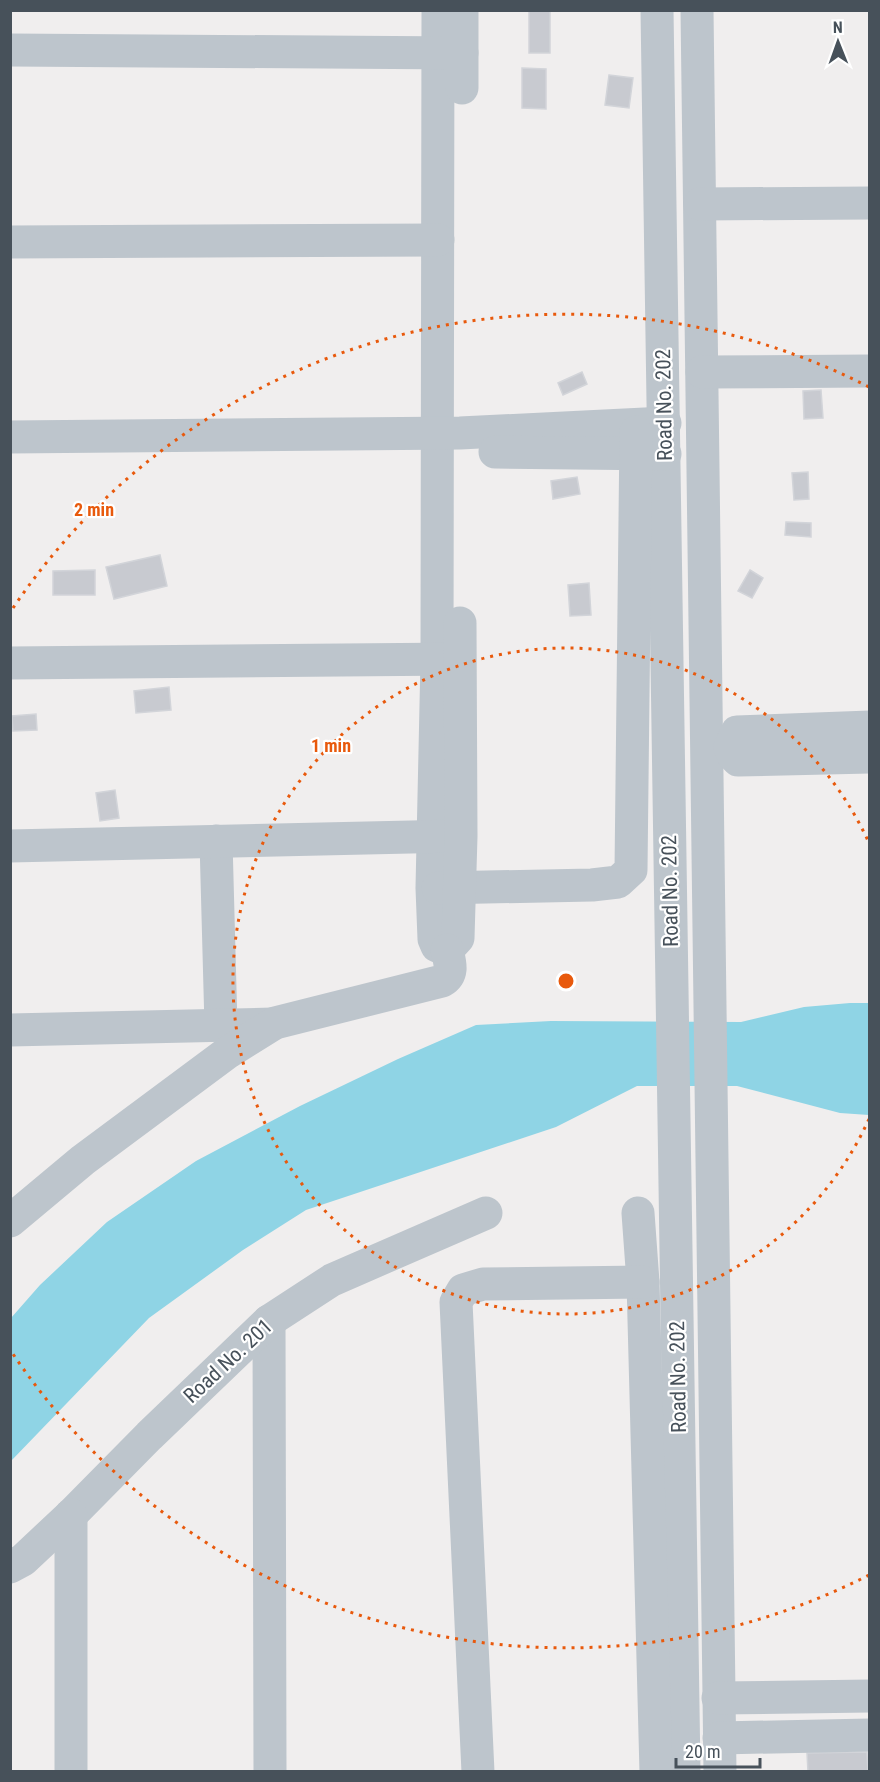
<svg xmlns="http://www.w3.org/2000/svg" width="880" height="1782" font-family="'Roboto Condensed',sans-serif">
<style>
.water{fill:#8fd4e5}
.building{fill:#c8cad0;stroke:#d2d4d9;stroke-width:1.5}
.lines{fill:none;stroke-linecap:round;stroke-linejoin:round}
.minor{stroke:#bdc5cc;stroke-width:33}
.ring{fill:none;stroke:#e8590c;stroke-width:3;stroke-dasharray:3 6}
.labels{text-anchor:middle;stroke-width:4.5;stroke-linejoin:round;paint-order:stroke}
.street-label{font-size:21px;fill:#47515a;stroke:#fff}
.centre{fill:#e8590c;stroke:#fff;stroke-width:3}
.ring-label{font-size:18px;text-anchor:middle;font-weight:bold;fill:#e8590c;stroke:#fff;stroke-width:4.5;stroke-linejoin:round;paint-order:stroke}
</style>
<rect width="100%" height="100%" fill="#f0eeee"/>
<path class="water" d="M850 1003H869V1115L840 1113 737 1086H637L556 1127 306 1210 243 1250 149 1318 11 1461V1318L40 1285 107 1222 196 1161 300 1106 398 1059 476 1025 551 1021 741 1022 804 1007Z"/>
<g class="building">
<rect x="529" y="10" width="21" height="43"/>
<path d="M522 68 546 69V109L522 108Z"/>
<path d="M609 75 633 78 629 108 605 105Z"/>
<path d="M582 372 587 384 563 395 558 383Z"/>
<path d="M821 390 823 418 804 419 803 391Z"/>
<path d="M808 472 809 499 794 500 792 473Z"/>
<path d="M577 477 580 494 553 499 551 481Z"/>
<path d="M786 522 811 523V537L785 535Z"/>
<path d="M160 555 167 586 114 599 106 567Z"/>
<path d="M95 570V595H53V571Z"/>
<path d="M750 570 763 578 752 598 738 591Z"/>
<path d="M589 583 591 615 570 616 568 585Z"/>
<path d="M169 687 171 710 136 713 134 691Z"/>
<path d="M36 714 37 730 13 731 12 716Z"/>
<path d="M115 790 119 818 100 821 96 793Z"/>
<path d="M867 1752 868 1772H808L807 1753Z"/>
</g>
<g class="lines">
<g class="minor">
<path d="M438 10 437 659 432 888 434 939 437 946 447 950"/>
<path d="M657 10 684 1772"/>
<path d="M697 10 720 1772"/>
<path d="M10 50 462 53"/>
<path d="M462 88V10"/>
<path d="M700 204 870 203"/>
<path d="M10 242 438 240"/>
<path d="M702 372 870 371"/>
<path d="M10 437 460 433 665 423"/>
<path d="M495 452 665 454"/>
<path d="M10 663 459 659"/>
<path d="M870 727 737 732 730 747 733 755 738 760 870 757"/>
<path d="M216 841 221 1026"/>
<path d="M10 846 456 836"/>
<path d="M438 888 592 885 618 882 631 870 636 432"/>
<path d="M447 950 458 938 461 836 460 623"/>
<path d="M10 1030 273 1024"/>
<path d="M638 1213 643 1282 656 1772"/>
<path d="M10 1221 83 1160 227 1053 275 1023 442 981C454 974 450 963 447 950"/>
<path d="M269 1321 270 1772"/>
<path d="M10 1567 23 1560 71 1515 149 1436 269 1321 332 1280 486 1213"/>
<path d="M718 1698 870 1696"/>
<path d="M719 1738 870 1735"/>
<path d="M71 1772V1515"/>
<path d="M478 1772 456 1302 463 1290 483 1284 643 1282"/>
</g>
</g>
<g class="ring">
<path d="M869 1119A333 333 0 1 1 869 843"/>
<path d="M869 1575A667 667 0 0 1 13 1354M13 608A667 667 0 0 1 869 387"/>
</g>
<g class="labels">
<g class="street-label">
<text transform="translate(664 405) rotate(-91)" y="7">Road No. 202</text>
<text transform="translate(670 891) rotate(-91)" y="7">Road No. 202</text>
<text transform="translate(228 1361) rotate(-43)" y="7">Road No. 201</text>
<text transform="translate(678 1377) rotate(-91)" y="7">Road No. 202</text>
</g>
</g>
<circle cx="566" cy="981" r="9" class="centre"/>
<g class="ring-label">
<text x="94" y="516">2 min</text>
<text x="331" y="752">1 min</text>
</g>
<rect width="880" height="1782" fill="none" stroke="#47515a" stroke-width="24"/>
<g transform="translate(838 42) rotate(359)" stroke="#ffffff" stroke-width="4.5" paint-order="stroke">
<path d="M0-4.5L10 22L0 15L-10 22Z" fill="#47515a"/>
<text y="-9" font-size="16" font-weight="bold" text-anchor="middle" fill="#47515a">N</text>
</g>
<path d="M676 1758v9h84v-9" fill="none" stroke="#47515a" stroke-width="3"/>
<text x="685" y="1758" font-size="18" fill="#47515a" stroke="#ffffff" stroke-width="4.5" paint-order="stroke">20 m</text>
</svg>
